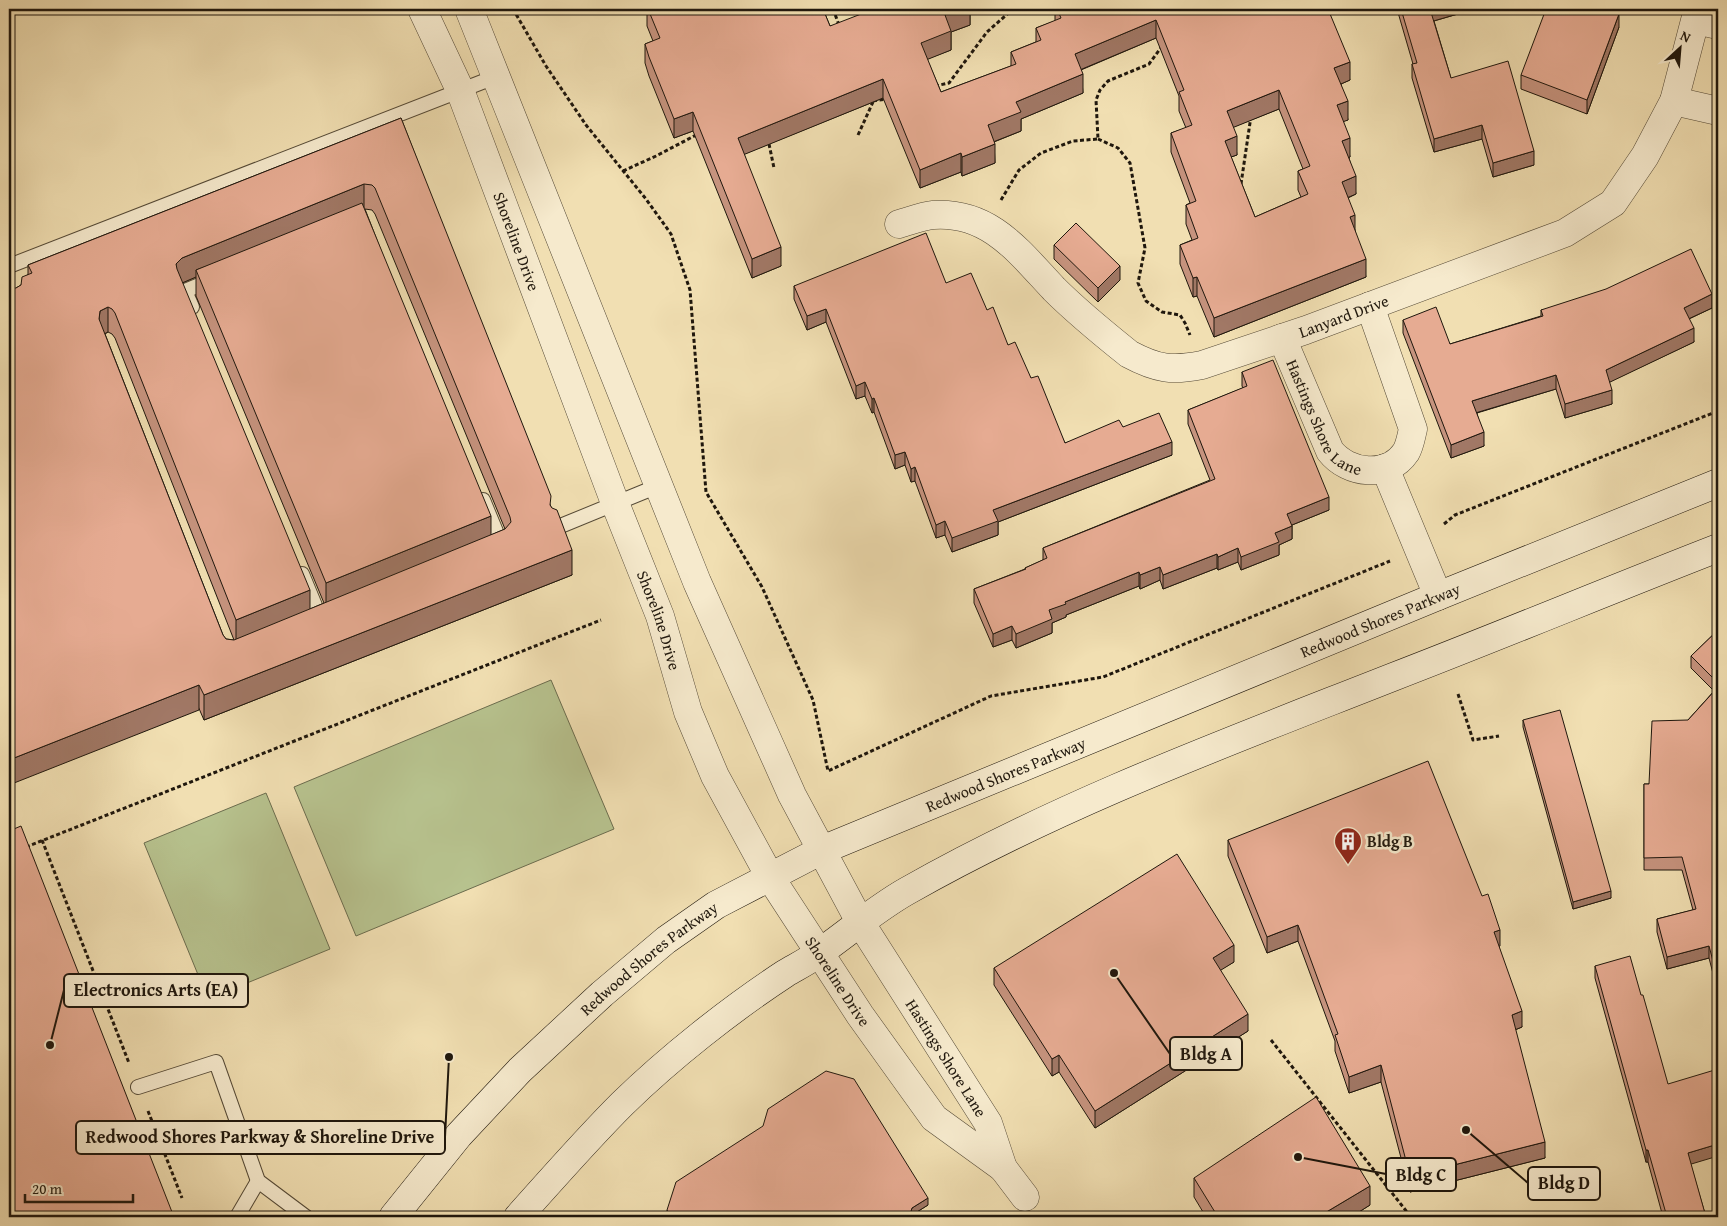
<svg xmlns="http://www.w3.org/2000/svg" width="1727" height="1226" font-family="'Gentium Book Plus',serif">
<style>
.grass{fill:#b7c28e;stroke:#6b6c4e}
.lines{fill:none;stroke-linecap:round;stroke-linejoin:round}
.service-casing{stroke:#544936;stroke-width:16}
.minor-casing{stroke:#544936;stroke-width:29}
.tertiary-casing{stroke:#544936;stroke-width:29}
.secondary-casing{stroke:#1f170d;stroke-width:29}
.path{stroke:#1f170d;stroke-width:3;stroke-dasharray:4 2.5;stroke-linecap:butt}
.service{stroke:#f6eacd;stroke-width:14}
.minor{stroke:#f6eacd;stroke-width:28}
.tertiary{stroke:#f6eacd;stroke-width:28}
.secondary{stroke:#f6eacd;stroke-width:28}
.wall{fill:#c6937e;stroke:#1f170d;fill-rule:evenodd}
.shaded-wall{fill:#a17866;stroke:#1f170d}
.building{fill:#e6ab92;stroke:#1f170d;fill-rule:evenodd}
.labels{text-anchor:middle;stroke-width:5;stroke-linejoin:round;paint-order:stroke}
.street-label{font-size:16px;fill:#1f170d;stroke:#f6eacd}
.poi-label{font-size:16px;font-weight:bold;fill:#1f170d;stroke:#f6eacd;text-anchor:start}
.leader{fill:none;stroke:#1f170d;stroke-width:2}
.callout-dot{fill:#1f170d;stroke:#f6eacd;stroke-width:2}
.callout{fill:#f6eacd;stroke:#1f170d;stroke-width:2}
.callout-label{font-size:18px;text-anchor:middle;font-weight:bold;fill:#1f170d}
</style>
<rect width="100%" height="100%" fill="#f1dfb2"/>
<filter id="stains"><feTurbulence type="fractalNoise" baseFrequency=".004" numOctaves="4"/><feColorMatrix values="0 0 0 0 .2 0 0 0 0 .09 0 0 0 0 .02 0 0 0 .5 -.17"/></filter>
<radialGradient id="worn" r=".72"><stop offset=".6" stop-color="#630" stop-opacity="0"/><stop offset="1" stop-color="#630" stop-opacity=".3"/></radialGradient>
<g class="grass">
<path d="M551 680 614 829 356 936 294 787Z"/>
<path d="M266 793 330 949 208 999 144 843Z"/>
</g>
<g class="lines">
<g class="service-casing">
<g id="service">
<path d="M9 266 495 77"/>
<path d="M192 307 185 291 214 279"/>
<path d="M483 500 502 546 499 548"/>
<path d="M558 527 658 486"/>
<path d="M302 574 321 620"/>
<path d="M138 1087 216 1062 258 1181 306 1217"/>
<path d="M237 1217 258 1181"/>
</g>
</g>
<g class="minor-casing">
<g id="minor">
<path d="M1696 20 1718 25"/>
<path d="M1674 101 1718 111"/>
<path id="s1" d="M899 224C910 221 922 216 933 215 990 211 1019 252 1054 289 1077 312 1104 334 1129 354 1157 369 1172 371 1202 365L1306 330 1565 233 1613 203 1645 156 1674 101 1698 9"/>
<path id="s2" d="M1282 338 1330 451C1348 474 1388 479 1406 452 1410 445 1411 437 1413 429L1370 306"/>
<path d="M1385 468 1438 596"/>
</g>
</g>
<g class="tertiary-casing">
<g id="tertiary">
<path id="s3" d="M422 9 460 90 615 503 660 616 688 712 715 776 770 877 860 1015 934 1118 1003 1168"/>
<path id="s4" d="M469 9 697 582 792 795 860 922 988 1123 1003 1168 1025 1197"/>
</g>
</g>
<g class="secondary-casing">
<g id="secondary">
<path id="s5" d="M393 1217 459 1135 520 1070 602 994 666 940 716 905 822 850 1438 596 1718 483"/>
<path d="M518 1217C552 1179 586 1140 622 1104 669 1058 731 1009 786 973 798 966 810 960 822 951 850 931 877 908 907 891 1062 803 1228 742 1393 677 1502 635 1610 590 1718 548"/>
</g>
</g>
<g class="path">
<path d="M513 9 546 66 586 125 646 199 671 234 690 290 706 492 762 587 813 700 828 771 991 696 1103 677 1390 561"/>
<path d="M833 9 839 25"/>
<path d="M935 86 949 83 987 32 1013 9"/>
<path d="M873 101 886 99"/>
<path d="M858 135 873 102"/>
<path d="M1098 139 1118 148 1130 163 1145 248 1138 283 1146 301 1162 312 1180 315 1185 323 1190 335"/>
<path d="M769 144 774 168"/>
<path d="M623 171 656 156 698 134"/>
<path d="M1241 184 1251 116"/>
<path d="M1001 200 1019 170 1041 153 1073 141 1098 139 1096 100 1100 90 1108 81 1149 64 1163 45"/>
<path d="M1444 524 1455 515 1718 411"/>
<path d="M1458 694 1473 740 1499 736"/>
<path d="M42 840 129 1063"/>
<path d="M26 847 601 620"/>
<path d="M1271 1040 1411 1217"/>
<path d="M148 1111 182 1198"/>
</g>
<use href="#service" class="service"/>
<use href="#minor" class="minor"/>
<use href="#tertiary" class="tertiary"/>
<use href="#secondary" class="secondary"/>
</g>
<g class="wall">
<path d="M647 9H823L830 26 970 11V25L951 32V50L927 59 941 92 1011 66V52L1036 42V28L1055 21V9H1328L1350 80 1341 84 1348 120 1343 121 1350 157H1349L1356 194 1348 198 1355 231 1366 277 1214 337 1197 296 1193 297 1180 264V245L1192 240 1186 224V205L1190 203 1171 152V133L1186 128 1179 111V96L1156 38 1081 70 1083 93 1021 119V131L994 142 995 163 962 176 961 172 920 188 883 98 744 154 781 266 752 278 693 131 674 138 649 76 645 63V44L653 41 647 26ZM1279 109 1303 169 1298 171V190L1301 197 1255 217 1231 157 1237 155 1233 127Z"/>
<path d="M1397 9H1475L1434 21 1451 78 1534 165 1493 177 1482 139 1434 152 1412 78V64H1413Z"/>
<path d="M1619 27 1587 114 1521 89V75Z"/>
<path d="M401 118 551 507 572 575 204 720 16 288 21 285 28 274V265ZM365 209 372 210 375 214 505 529 491 535ZM196 277V296L324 603 310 609 182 283ZM108 332 112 334 115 338 234 640 226 639 223 635 105 334Z"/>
<path d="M1054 245 1120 280 1098 302 1054 259Z"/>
<path d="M946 283 987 310 1008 345 1031 378 1065 443 1123 427 1172 455 998 522V535L952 552 945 535 936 538 915 481 911 482 905 465 895 469 874 412 872 413 865 396 856 399 826 322 807 330 794 299V286Z"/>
<path d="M1712 308 1689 319 1694 342 1609 382 1612 404 1565 418 1556 389 1477 413 1484 446 1451 458 1403 333V320L1450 344 1541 316V310Z"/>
<path d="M1242 372 1329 510 1292 525V539L1279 545V555L1241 570 1238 562 1218 570 1217 568 1163 589 1160 580 1140 589 1139 586 1066 615V617L1052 623V633L1016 648 1012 640 993 647 974 603V589L1025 569V568L1043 560V548L1210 480 1188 424V410L1243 388 1242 386Z"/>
<path d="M1718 630V993L1709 958 1667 969 1657 932V919L1693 910 1682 870H1644V784H1649L1688 720 1714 691 1691 668V656Z"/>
<path d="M1523 720 1611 898 1573 909 1523 727Z"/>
<path d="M1228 840 1500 946 1499 947 1522 1027 1515 1030 1545 1158 1410 1192 1381 1082 1349 1093 1335 1051V1041L1298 941 1267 953 1228 856Z"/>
<path d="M1234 962 1220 970 1248 1031 1095 1128 1059 1072 1052 1076 994 985V968Z"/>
<path d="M1595 966 1641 995 1706 1217H1663L1648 1162H1646L1595 978Z"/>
<path d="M1194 1178 1370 1205 1351 1217H1206L1194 1197Z"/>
<path d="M928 1205 912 1215 911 1217H668L667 1210Z"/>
</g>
<g class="shaded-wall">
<path d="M963 9H976L970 11V25L951 32V50L921 62V43L945 15Z"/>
<path d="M1430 9H1475L1430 22Z"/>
<path d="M1619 14V27L1587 114V100Z"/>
<path d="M1156 20V38L1075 72V54Z"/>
<path d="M1350 62V80L1334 87V68Z"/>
<path d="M1083 74V93L1021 119V131L988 144V125L1016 102Z"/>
<path d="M883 79V98L738 157V138Z"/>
<path d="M1279 90V109L1227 130V111Z"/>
<path d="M1348 101V120L1337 124V105Z"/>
<path d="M693 112V131L674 138V119Z"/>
<path d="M1482 125V139L1434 152V139Z"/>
<path d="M1237 136V155L1225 159V141Z"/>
<path d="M1350 138V157L1342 160V141Z"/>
<path d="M995 144V163L962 176V157Z"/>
<path d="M1534 151V165L1493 177V163Z"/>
<path d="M961 153V172L920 188V170Z"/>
<path d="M1356 176V194L1342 200V182Z"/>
<path d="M364 184V209L196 270V277L182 283 176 289V264L182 258Z"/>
<path d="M1355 215V234L1350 217Z"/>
<path d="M781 247V266L752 278V259Z"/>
<path d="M1366 259V277L1214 337V318Z"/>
<path d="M1120 266V280L1098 302V288Z"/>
<path d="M1197 277V296L1193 297V278Z"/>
<path d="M1712 294V308L1684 321V308Z"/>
<path d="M108 307V332L100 336 99 319 100 311Z"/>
<path d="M826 309V322L807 330V316Z"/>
<path d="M1694 328V342L1606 384V370Z"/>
<path d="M1556 375V389L1472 414V401Z"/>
<path d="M865 382V396L856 399V386Z"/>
<path d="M1612 390V404L1565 418V404Z"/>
<path d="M874 398V412L872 413V399Z"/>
<path d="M1484 432V446L1451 458V445Z"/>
<path d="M1172 442V455L998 522V535L952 552V538L993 510Z"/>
<path d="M905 452V465L895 469V455Z"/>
<path d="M915 467V481L911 482V469Z"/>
<path d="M1329 497V510L1287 527V514Z"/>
<path d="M491 516V541L326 609V583Z"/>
<path d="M945 521V535L936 538V525Z"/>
<path d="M1292 526V539L1279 545V555L1241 570V557L1275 533Z"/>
<path d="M1238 548V562L1218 570V557Z"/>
<path d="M572 550V575L204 720V695Z"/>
<path d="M1217 554V568L1163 589V575Z"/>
<path d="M1160 567V580L1140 589V575Z"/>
<path d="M1139 572V586L1066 615V617L1052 623V633L1016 648V634L1049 610 1065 602Z"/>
<path d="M310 590V615L236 646V620Z"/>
<path d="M1012 626V640L993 647V634Z"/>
<path d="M199 685V710L9 785V760Z"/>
<path d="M1611 891V898L1573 909V902Z"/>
<path d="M1298 925V941L1267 953V937Z"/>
<path d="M1500 930V946L1494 948V932Z"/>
<path d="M1234 945V962L1213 975V958Z"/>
<path d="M1709 946V958L1667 969V957Z"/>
<path d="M1522 1011V1027L1512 1031V1015Z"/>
<path d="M1248 1014V1031L1095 1128V1111Z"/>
<path d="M1059 1055V1072L1052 1076V1059Z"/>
<path d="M1381 1065V1082L1349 1093V1077Z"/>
<path d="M1545 1142V1158L1410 1192V1176Z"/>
<path d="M1718 1144V1156L1688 1165V1153Z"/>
<rect x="1646" y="1150" width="2" height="12"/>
<path d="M1370 1186V1205L1351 1217H1318Z"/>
<path d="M928 1198V1205L912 1215 911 1217H909L912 1208Z"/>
<path d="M172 1212V1217H158Z"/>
</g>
<g class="building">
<path d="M648 9H823L830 26 874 9H963L945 15 951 31 921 43 941 92 1016 64 1011 52 1041 40 1036 28 1061 18 1057 9H1328L1350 62 1334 68 1348 101 1337 105 1350 138 1342 141 1356 176 1342 182 1355 215 1350 217 1366 259 1214 318 1197 277 1193 278 1180 245 1198 238 1186 205 1196 201 1171 133 1192 125 1179 92 1184 90 1156 20 1075 54 1083 74 1016 102 1021 112 988 125 995 144 962 157 961 153 920 170 883 79 738 138 781 247 752 259 693 112 674 119 649 57 645 44 660 38ZM1279 90 1310 166 1298 171 1308 194 1255 217 1225 141 1237 136 1227 111Z"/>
<path d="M1401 9H1430L1451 78 1508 61 1534 151 1493 163 1482 125 1434 139 1412 64 1417 63Z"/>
<path d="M1546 9H1606L1619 14 1587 100 1521 75Z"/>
<path d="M401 118 551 496 550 505 552 508 557 510 572 550 204 695 199 685 9 760V285L12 288H16L21 285 22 277 32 273 28 265ZM364 184 372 185 375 188 510 517 511 522 505 529 234 640 226 639 223 635 99 319 100 311 108 307 112 309 115 313 236 620 310 590 177 269 176 264 182 258Z"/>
<path d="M362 203 491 516 326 583 196 270Z"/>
<path d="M1076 223 1120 266 1098 288 1054 245Z"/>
<path d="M926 233 946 283 971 273 987 310 993 307 1008 345 1015 342 1031 378 1038 376 1065 443 1119 420 1123 427 1159 413 1172 442 993 510 998 521 952 538 945 521 936 525 915 467 911 469 905 452 895 455 874 398 872 399 865 382 856 386 826 309 807 316 794 286Z"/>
<path d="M1691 249 1712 294 1684 308 1694 328 1606 370 1612 390 1565 404 1556 375 1472 401 1484 432 1451 445 1403 320 1436 307 1450 344 1543 316 1541 310 1606 289Z"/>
<path d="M1273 360 1329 497 1287 514 1292 526 1275 533 1279 542 1241 557 1238 548 1218 557 1217 554 1163 575 1160 567 1140 575 1139 572 1065 602 1066 604 1049 610 1052 619 1016 634 1012 626 993 634 974 589 1026 569 1025 568 1047 558 1043 548 1215 479 1188 410 1247 386 1242 372Z"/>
<path d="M1718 630V683L1691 656Z"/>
<path d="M1718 687V980L1709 946 1667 957 1657 919 1696 909 1682 857 1644 858V784H1649L1652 721 1688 720Z"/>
<path d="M1560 710 1611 891 1573 902 1523 720Z"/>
<path d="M1428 761 1482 896 1488 894 1500 930 1494 932 1522 1011 1512 1015 1545 1142 1410 1176 1381 1065 1349 1077 1335 1035 1338 1034 1298 925 1267 937 1228 840Z"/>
<path d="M21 826 172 1212 158 1217H9V831Z"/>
<path d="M1177 854 1234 945 1213 958 1248 1014 1095 1111 1059 1055 1052 1059 994 968Z"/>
<path d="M1630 956 1641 995H1643L1668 1084 1718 1069V1144L1688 1153 1706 1217H1667L1648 1150H1646L1595 966Z"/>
<path d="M826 1071 854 1079 928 1198 912 1208 909 1217H671L667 1210 676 1182 763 1126 768 1109Z"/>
<path d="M1316 1097 1370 1186 1318 1217H1218L1194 1178Z"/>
</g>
<defs>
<g id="building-pin" transform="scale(1.4375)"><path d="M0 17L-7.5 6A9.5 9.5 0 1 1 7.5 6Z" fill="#8f2418" stroke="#f6eacd"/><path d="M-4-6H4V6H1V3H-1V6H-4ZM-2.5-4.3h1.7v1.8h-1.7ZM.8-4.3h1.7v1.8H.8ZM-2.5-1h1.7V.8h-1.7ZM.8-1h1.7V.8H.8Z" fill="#fff"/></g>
</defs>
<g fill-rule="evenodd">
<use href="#building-pin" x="1348" y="841"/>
</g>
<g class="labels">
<g class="street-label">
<text dy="6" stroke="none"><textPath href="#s3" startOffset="251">Shoreline Drive</textPath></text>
<text dy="6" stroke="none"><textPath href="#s1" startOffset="508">Lanyard Drive</textPath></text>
<text dy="6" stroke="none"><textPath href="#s2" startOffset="92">Hastings Shore Lane</textPath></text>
<text dy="6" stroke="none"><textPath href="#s5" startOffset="1174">Redwood Shores Parkway</textPath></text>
<text dy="6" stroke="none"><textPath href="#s3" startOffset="656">Shoreline Drive</textPath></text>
<text dy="6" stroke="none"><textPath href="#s5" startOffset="769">Redwood Shores Parkway</textPath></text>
<text dy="6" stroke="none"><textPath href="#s5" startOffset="365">Redwood Shores Parkway</textPath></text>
<text dy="6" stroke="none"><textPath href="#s3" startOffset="1061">Shoreline Drive</textPath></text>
<text dy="6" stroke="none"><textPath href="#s4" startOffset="1155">Hastings Shore Lane</textPath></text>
</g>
<g class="poi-label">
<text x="1367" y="847">Bldg B</text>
</g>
</g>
<path class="leader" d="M50 1045L64 990M1114 973L1170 1054M449 1057L445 1137M1298 1157L1386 1174M1466 1130L1528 1183"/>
<g class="callout-dot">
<circle cx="50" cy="1045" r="5"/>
<circle cx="1114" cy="973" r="5"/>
<circle cx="449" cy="1057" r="5"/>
<circle cx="1298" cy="1157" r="5"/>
<circle cx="1466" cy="1130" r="5"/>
</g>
<g class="callout">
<rect x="64" y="974" width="184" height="33" rx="5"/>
<rect x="1170" y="1037" width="72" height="33" rx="5"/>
<rect x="76" y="1121" width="369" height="33" rx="5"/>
<rect x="1386" y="1158" width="70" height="33" rx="5"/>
<rect x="1528" y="1167" width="72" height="33" rx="5"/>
</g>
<g class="callout-label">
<text x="156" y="996">Electronics Arts (EA)</text>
<text x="1206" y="1060">Bldg A</text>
<text x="260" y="1143">Redwood Shores Parkway &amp; Shoreline Drive</text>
<text x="1421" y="1181">Bldg C</text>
<text x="1564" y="1189">Bldg D</text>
</g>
<rect width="1727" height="1226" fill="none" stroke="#f1dfb2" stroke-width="30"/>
<rect x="10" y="10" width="1707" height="1206" fill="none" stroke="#1f170d" stroke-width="2.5"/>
<rect x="15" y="15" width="1697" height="1196" fill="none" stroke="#1f170d"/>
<g transform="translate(1680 48) rotate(26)" stroke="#f6eacd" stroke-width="4" paint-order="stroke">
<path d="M0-4L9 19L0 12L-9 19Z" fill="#1f170d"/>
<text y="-8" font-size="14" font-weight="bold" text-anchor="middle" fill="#1f170d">N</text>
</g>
<path d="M25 1194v8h108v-8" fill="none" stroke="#1f170d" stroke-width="2.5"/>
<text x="32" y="1194" font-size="15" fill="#1f170d" stroke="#f6eacd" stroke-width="4" paint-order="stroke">20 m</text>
<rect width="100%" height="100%" filter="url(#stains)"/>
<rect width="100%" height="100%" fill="url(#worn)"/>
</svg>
